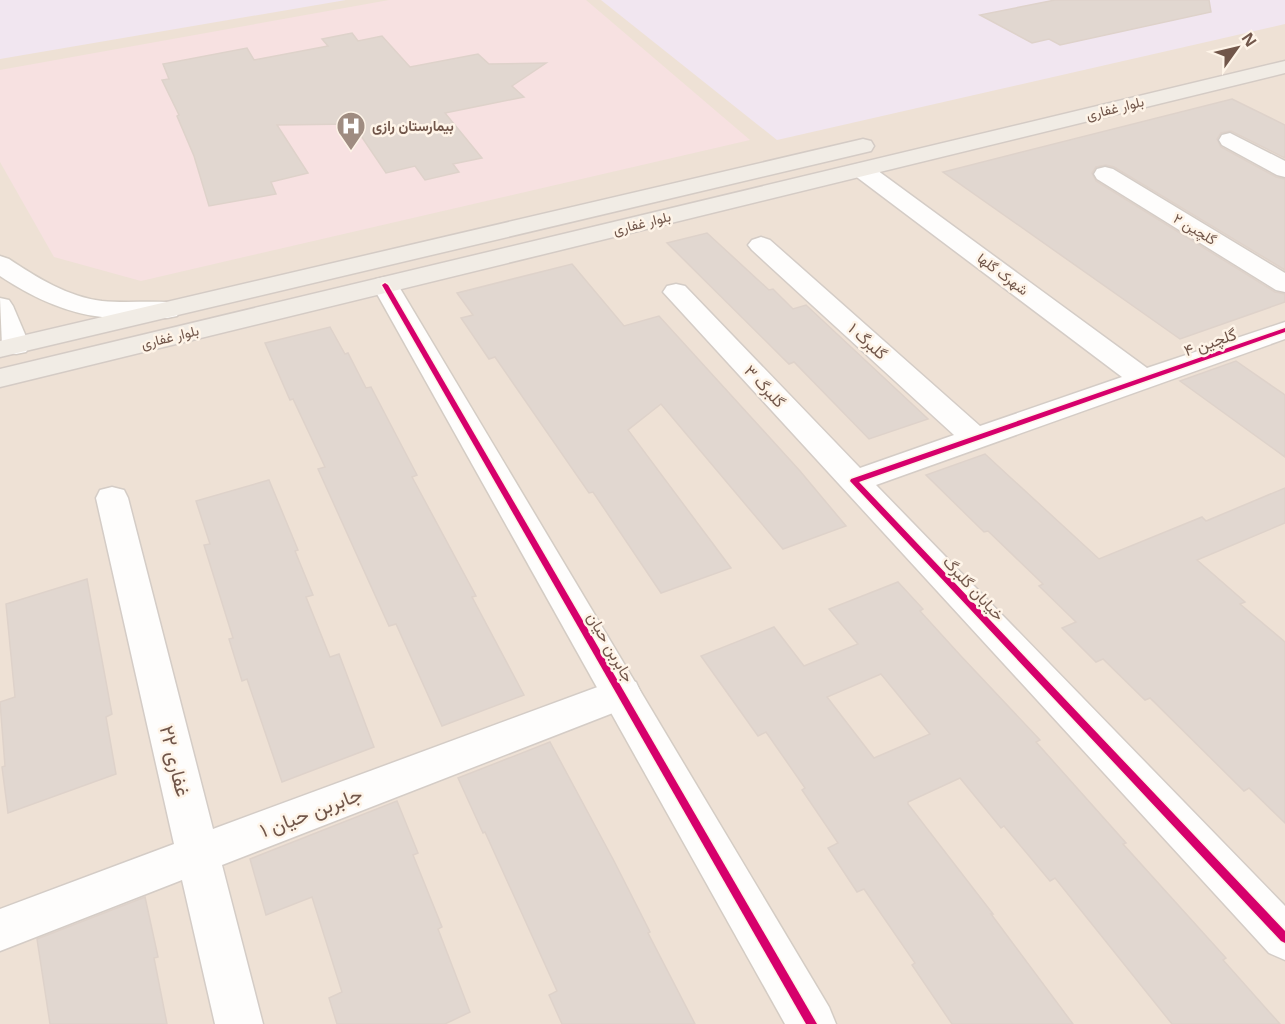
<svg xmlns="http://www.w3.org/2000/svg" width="1285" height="1024" font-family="'Open Sans',Vazirmatn,sans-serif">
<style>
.residential{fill:#eee1d5}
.education{fill:#f1e6f0}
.medical{fill:#f7e1e1}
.building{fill:#e1d7d0;stroke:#ded2ca;stroke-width:1.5;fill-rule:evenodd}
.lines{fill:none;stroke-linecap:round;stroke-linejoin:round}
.street-casing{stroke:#d4ccc6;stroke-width:3}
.secondary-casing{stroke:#d4ccc4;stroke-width:3}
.primary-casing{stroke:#d4cbc5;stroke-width:3}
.street{fill:#fefdfc;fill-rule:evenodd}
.secondary{fill:#fefdfc;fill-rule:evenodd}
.primary{fill:#f1ece5;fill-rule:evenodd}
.cycleway-casing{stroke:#fef4e8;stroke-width:3}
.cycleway{fill:#d6006c;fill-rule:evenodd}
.labels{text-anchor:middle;stroke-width:5;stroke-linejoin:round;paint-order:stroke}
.far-street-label{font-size:14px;fill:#71564a;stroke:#fef4e8}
.far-poi-label{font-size:14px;font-weight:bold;fill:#71564a;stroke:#fef4e8;text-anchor:start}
.street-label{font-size:16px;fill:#71564a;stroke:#fef4e8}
.near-street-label{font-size:20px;fill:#71564a;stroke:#fef4e8}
</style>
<rect width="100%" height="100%" fill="#f5efe8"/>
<rect class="residential" x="0" y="0" width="1285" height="1024"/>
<g class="education">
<path d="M0 0H346L0 59Z"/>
<path d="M601 0H1285V24L777 140Z"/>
</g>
<path class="medical" d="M389 0H586L750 140 141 281 54 257 0 162V70Z"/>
<g class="building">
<path d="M1055 0H1209L1211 12 1060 45 1049 39 1032 43 980 15Z"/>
<path d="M352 33 358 41 382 36 410 67 478 54 489 64 546 63 512 86 524 97 445 113 482 158 453 164 459 172 425 180 415 166 386 173 353 124 277 125 308 173 271 182 276 194 209 206 194 156 177 116 179 115 162 80 169 79 163 64 247 48 254 60 328 46 322 39Z"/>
<path d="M1232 99 1285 125V158L1231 131 1221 133 1217 139 1221 147 1276 177 1285 179V270L1114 167 1106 165 1096 167 1092 173 1096 181 1275 292 1285 294V302L1180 339 943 172Z"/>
<path d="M707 233 769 290 773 289 793 309 806 305 928 419 869 439 794 362 789 364 667 243Z"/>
<path d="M572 264 624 326 659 316 800 471 846 526 783 549 661 404 628 430 731 568 661 593 593 492 589 493 495 357 489 359 461 318 473 315 457 293Z"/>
<path d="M330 327 345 354 348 353 366 388 371 387 417 475 412 477 476 596 472 597 524 695 442 726 396 624 389 626 318 469 325 467 293 399 290 400 265 343Z"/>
<path d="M1236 361 1285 395V457L1180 381Z"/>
<path d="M985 454 1099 559 1202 517 1206 521 1285 488V523L1197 560 1245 602 1240 604 1285 642V823L1249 788 1244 791 1150 698 1145 700 1103 659 1096 662 1062 628 1076 622 1039 586 1043 584 988 531 984 532 926 475Z"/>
<path d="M269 480 298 550 295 551 313 595 306 597 330 657 339 654 374 747 282 782 247 679 242 681 229 639 233 638 204 545 210 544 196 501Z"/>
<path d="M87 579 112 714 106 717 116 774 8 813 2 767 5 766 0 702 15 697 6 604Z"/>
<path d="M898 582 923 609 920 611 960 655 1040 740 1036 742 1126 843 1123 844 1226 958 1223 960 1280 1024H1172L1055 878 1050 881 1004 826 1001 828 960 778 908 802V804L993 914H991L1073 1024H952L912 965 915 963 864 889 857 892 828 848 838 843 802 790 805 788 766 732 758 736 701 656 774 627 804 666 858 644 829 609ZM881 674 930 734 874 758 827 697Z"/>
<path d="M550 742 614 861 650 932 648 933 695 1024H562L549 995 557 991 485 832 483 833 458 778Z"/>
<path d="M397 801 418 853 413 855 442 927 438 929 470 1012 445 1024H337L329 998 342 992 312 897 266 915 250 859Z"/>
<path d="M145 897 158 957 154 958 167 1024H50L37 939Z"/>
</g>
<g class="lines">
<g class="street-casing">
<g id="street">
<path d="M1230 133 1285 161V177L1277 175 1222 145 1219 140 1222 135Z"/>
<path d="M862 163 870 165 1147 368 1285 322V339L876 485 1285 906V960L1269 953 663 292 667 286 676 284 685 286 860 468 954 435 752 250 748 245 752 240 761 237 770 240 980 426 1122 377 854 175 851 170 854 165Z"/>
<path d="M1105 167 1113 169 1285 273V292L1276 290 1097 179 1094 174 1097 169Z"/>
<path d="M112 487 124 490 128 498 213 829 622 678 636 682 641 693 636 704 222 865 263 1024H215L182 880 0 951V909L174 844 96 498 100 490Z"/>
</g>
</g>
<g class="secondary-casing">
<g id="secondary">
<path d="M0 256 9 259C36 277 68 297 102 301 123 303 145 301 167 302L177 304 180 310 177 316 167 318C146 317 124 319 102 317 65 313 30 296 0 276Z"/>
<path d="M385 277 394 279 398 285 829 1007 836 1024H785L372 285 376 279Z"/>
<path d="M0 298 9 300 13 306 30 346 26 352 16 354 6 352 2 346Z"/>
</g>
</g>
<g class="primary-casing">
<g id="primary">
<path d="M1285 61V73L0 387V369Z"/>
<path d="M863 139 871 141 874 146 871 151 0 357V341Z"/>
</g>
</g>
<use href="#street" class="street"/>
<use href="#secondary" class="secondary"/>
<use href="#primary" class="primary"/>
<g class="cycleway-casing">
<g id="cycleway">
<path d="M385 283 388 285 817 1024H806L382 285Z"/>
<path d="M1285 328V332L859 482 1285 931V943L1281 941 850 481 851 479Z"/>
</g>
</g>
<use href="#cycleway" class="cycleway"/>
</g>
<defs>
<g id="hospital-pin" transform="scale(1.5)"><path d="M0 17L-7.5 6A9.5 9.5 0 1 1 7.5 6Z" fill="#9f8c81" stroke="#fef4e8"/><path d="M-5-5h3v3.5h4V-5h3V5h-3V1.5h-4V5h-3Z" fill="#fff"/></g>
</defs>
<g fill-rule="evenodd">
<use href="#hospital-pin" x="351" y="126"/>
</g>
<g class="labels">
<g class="far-street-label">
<text transform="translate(1115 108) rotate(-14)" y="5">بلوار غفاری</text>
<text transform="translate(642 223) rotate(-14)" y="5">بلوار غفاری</text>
<text transform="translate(1195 229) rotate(31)" y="5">گلچین ۲</text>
<text transform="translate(1003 274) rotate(37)" y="5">شهرک گلها</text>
<text transform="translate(170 337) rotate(-14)" y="5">بلوار غفاری</text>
</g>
<g class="far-poi-label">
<text x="372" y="131">بیمارستان رازی</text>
</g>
<g class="street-label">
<text transform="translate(868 341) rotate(42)" y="6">گلبرگ ۱</text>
<text transform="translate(1210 342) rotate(-19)" y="6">گلچین ۴</text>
<text transform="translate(765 386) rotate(47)" y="6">گلبرگ ۳</text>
<text transform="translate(974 588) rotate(47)" y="6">خیابان گلبرگ</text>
<text transform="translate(611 647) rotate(60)" y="6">جابربن حیان</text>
</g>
<g class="near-street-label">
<text transform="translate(175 761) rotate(76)" y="7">غفاری ۲۲</text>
<text transform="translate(311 812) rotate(-21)" y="7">جابربن حیان ۱</text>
</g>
</g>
<g transform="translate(1237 48) rotate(56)" stroke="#fef4e8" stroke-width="4.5" paint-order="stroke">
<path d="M0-4.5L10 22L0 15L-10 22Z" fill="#71564a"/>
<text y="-9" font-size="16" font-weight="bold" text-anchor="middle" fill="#71564a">N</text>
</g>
</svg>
